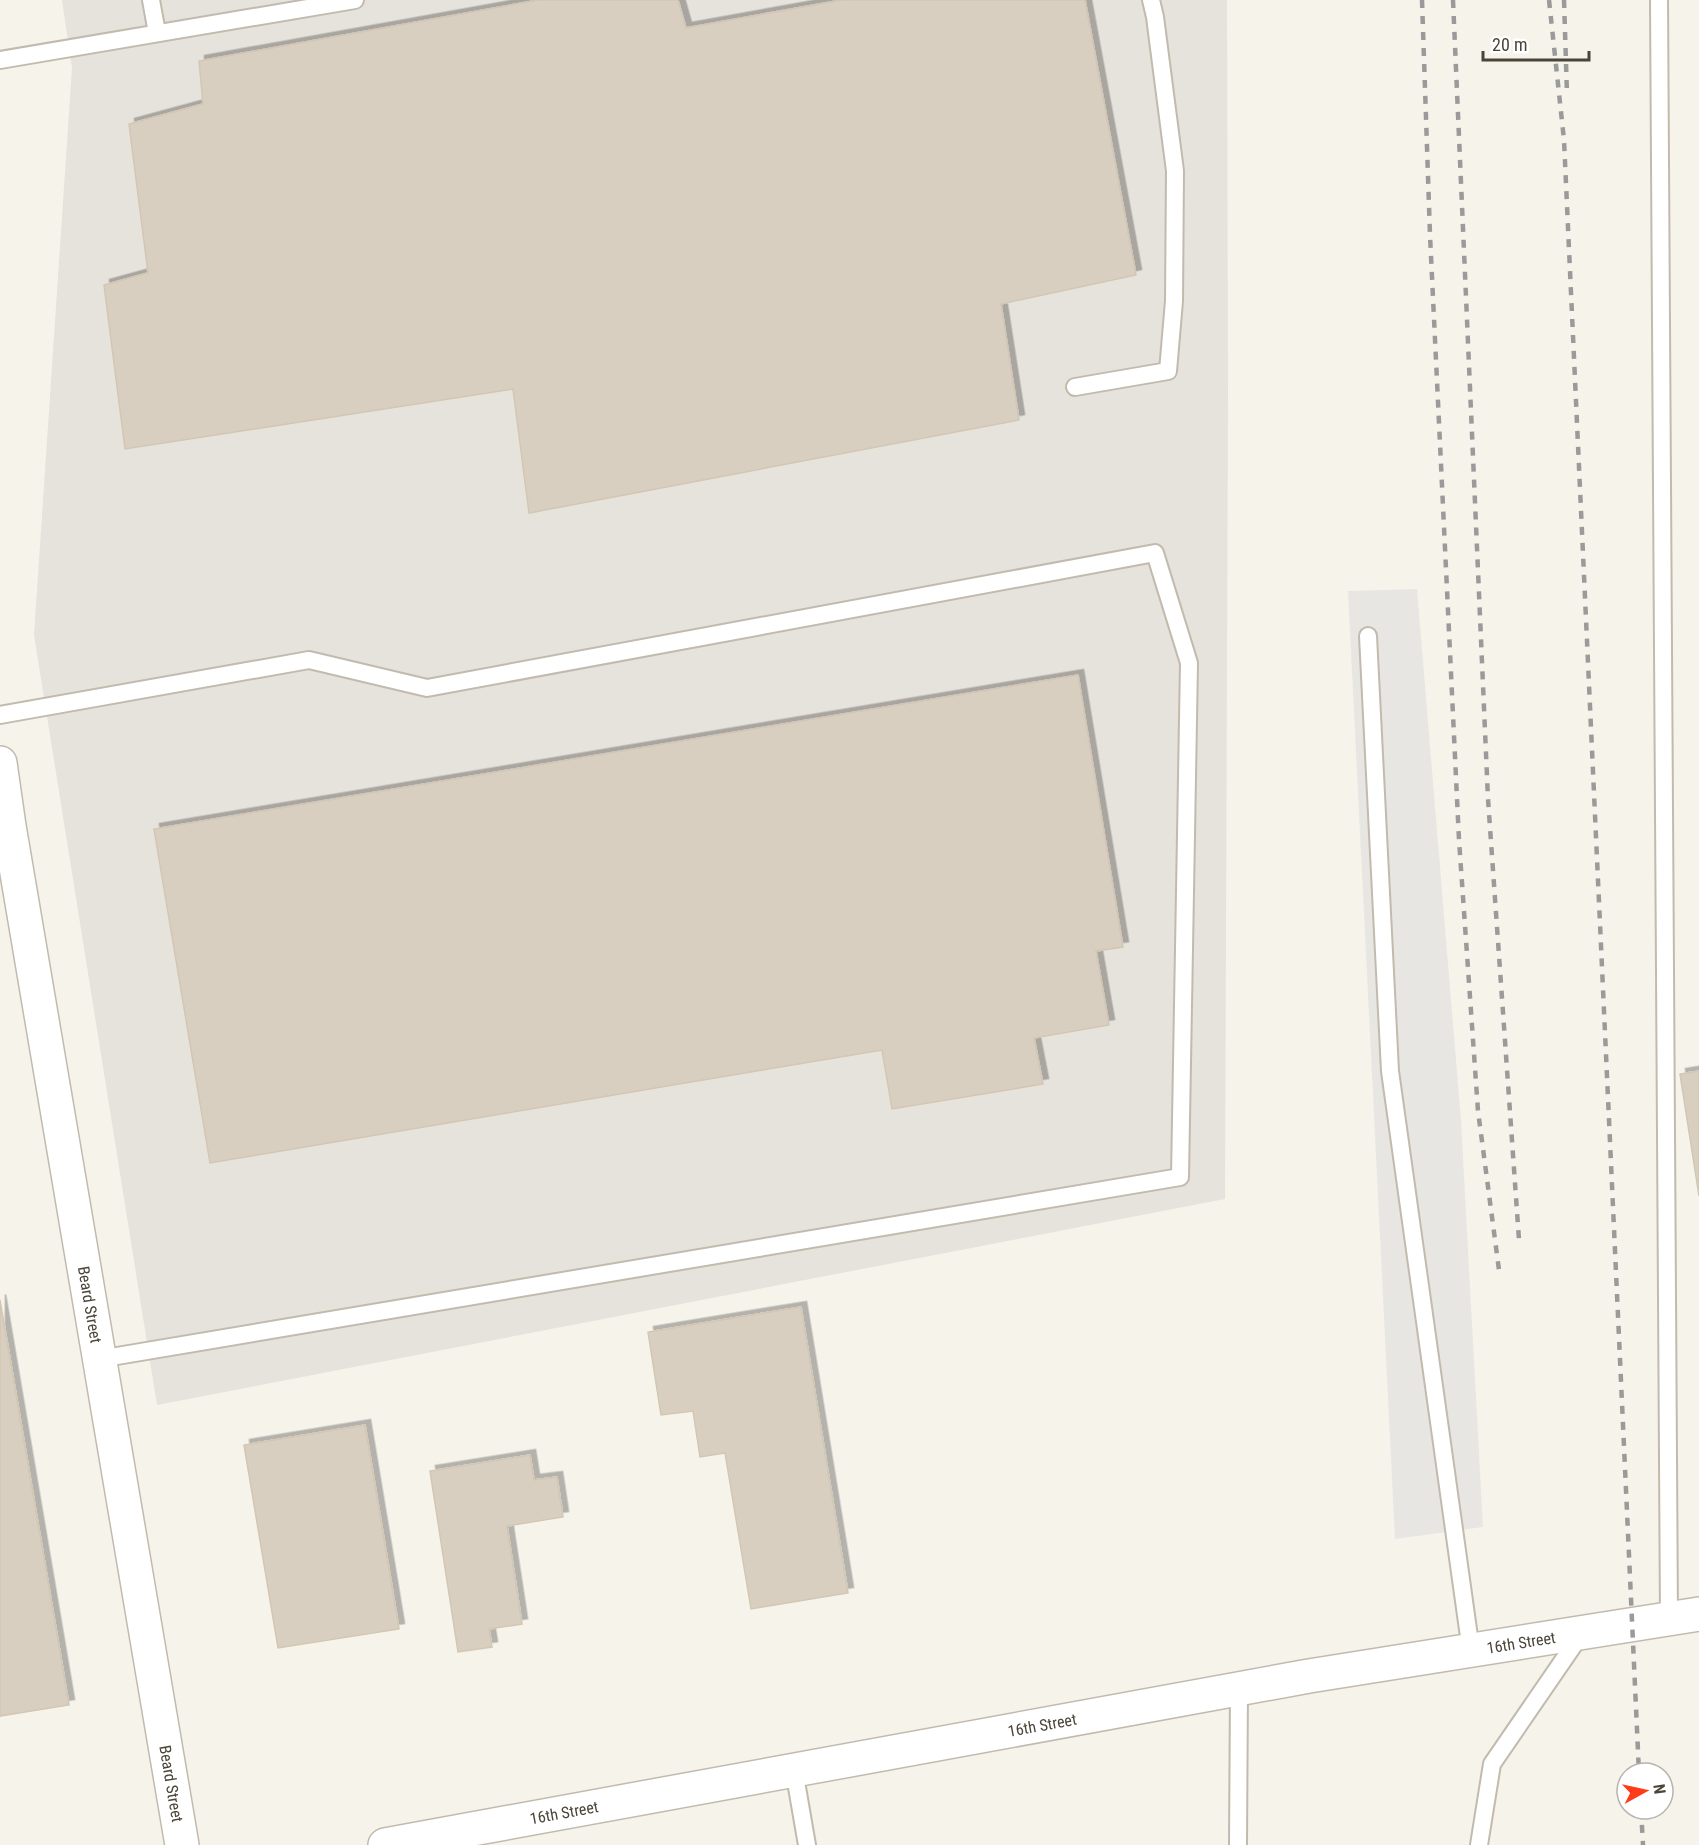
<svg xmlns="http://www.w3.org/2000/svg" width="1699" height="1845" font-family="'Roboto Condensed',sans-serif">
<style>
.industrial{fill:#e6e2dc}
.parking{fill:#e8e6e3}
.building{fill:#d8cfc0;stroke:#d3c7b3;stroke-width:1.5;filter:url(#shadow)}
.lines{fill:none;stroke-linecap:round;stroke-linejoin:round}
.service-casing{stroke:#c2bbad;stroke-width:20}
.tertiary-casing{stroke:#c2bbad;stroke-width:36}
.service{stroke:#fff;stroke-width:16}
.tertiary{stroke:#fff;stroke-width:33}
.rail{stroke:#9a9a9a;stroke-width:4.5;stroke-dasharray:8 8;stroke-linecap:butt}
.labels{text-anchor:middle;stroke-width:5;stroke-linejoin:round;paint-order:stroke}
.street-label{font-size:16px;fill:#4b4438;stroke:#fff}
</style>
<defs>
<filter id="shadow"><feDropShadow dx="5.5" dy="-5.5" stdDeviation="0" flood-color="#0004"/></filter>
</defs>
<rect width="100%" height="100%" fill="#f6f3eb"/>
<path class="industrial" d="M62 0H1227L1228 397 1225 1199 157 1405 34 635 72 68Z"/>
<path class="parking" d="M1417 589 1461 1120 1483 1527 1395 1539 1348 591Z"/>
<g class="building">
<path d="M539 0H678L686 28 842 0H1085L1136 275 1001 304 1019 420 529 513 513 389 125 449 104 285 148 273 129 124 203 104 199 61Z"/>
<path d="M1078 675 1123 947 1096 951 1109 1025 1034 1038 1043 1084 892 1109 882 1050 210 1163 154 829Z"/>
<path d="M1699 1071V1196L1680 1074Z"/>
<path d="M0 1300 69 1705 0 1716Z"/>
<path d="M801 1307 848 1593 751 1609 725 1453 700 1457 693 1411 661 1415 648 1332Z"/>
<path d="M365 1425 399 1629 278 1648 244 1445Z"/>
<path d="M530 1455 534 1480 557 1477 563 1517 507 1526 522 1624 489 1629 492 1647 458 1652 430 1471Z"/>
</g>
<g class="lines">
<g class="service-casing">
<g id="service">
<path d="M151 0 157 33"/>
<path d="M1659 0 1669 1620"/>
<path d="M0 60 355 0"/>
<path d="M1075 387 1168 371 1174 301 1175 171 1155 17 1151 0"/>
<path d="M1368 636 1390 1071 1471 1651"/>
<path d="M0 715 309 660 427 688 1155 553 1189 663 1180 1177 99 1359"/>
<path d="M794 1770 807 1845"/>
<path d="M1238 1845 1239 1689"/>
<path d="M1479 1845 1492 1764 1582 1633"/>
</g>
</g>
<g class="tertiary-casing">
<g id="tertiary">
<path id="s1" d="M0 763 9 826 182 1845"/>
<path id="s2" d="M385 1845 1309 1676 1699 1614"/>
</g>
</g>
<use href="#service" class="service"/>
<use href="#tertiary" class="tertiary"/>
<g class="rail">
<path d="M1422 0 1430 235 1459 840 1478 1111 1499 1270"/>
<path d="M1453 0 1488 799 1519 1240"/>
<path d="M1549 0 1564 140 1639 1773"/>
<path d="M1564 0 1567 94"/>
<path d="M1641 1809 1643 1845"/>
</g>
</g>
<g class="labels">
<g class="street-label">
<text dy="6" stroke="none"><textPath href="#s1" startOffset="549">Beard Street</textPath></text>
<text dy="6" stroke="none"><textPath href="#s2" startOffset="1154">16th Street</textPath></text>
<text dy="6" stroke="none"><textPath href="#s2" startOffset="668">16th Street</textPath></text>
<text dy="6" stroke="none"><textPath href="#s1" startOffset="1035">Beard Street</textPath></text>
<text dy="6" stroke="none"><textPath href="#s2" startOffset="182">16th Street</textPath></text>
</g>
</g>
<g transform="translate(1645 1791) rotate(82)"><circle r="28" fill="#ffffff" stroke="#b7b4af" stroke-width="1.5"/>
<path d="M0-4.5L10 22L0 15L-10 22Z" fill="#ff3c19"/>
<text y="-9" font-size="16" font-weight="bold" text-anchor="middle" fill="#4b4438">N</text>
</g>
<path d="M1483 51v9h106v-9" fill="none" stroke="#4b4438" stroke-width="3"/>
<text x="1492" y="51" font-size="18" fill="#4b4438" stroke="#ffffff" stroke-width="4.5" paint-order="stroke">20 m</text>
</svg>
